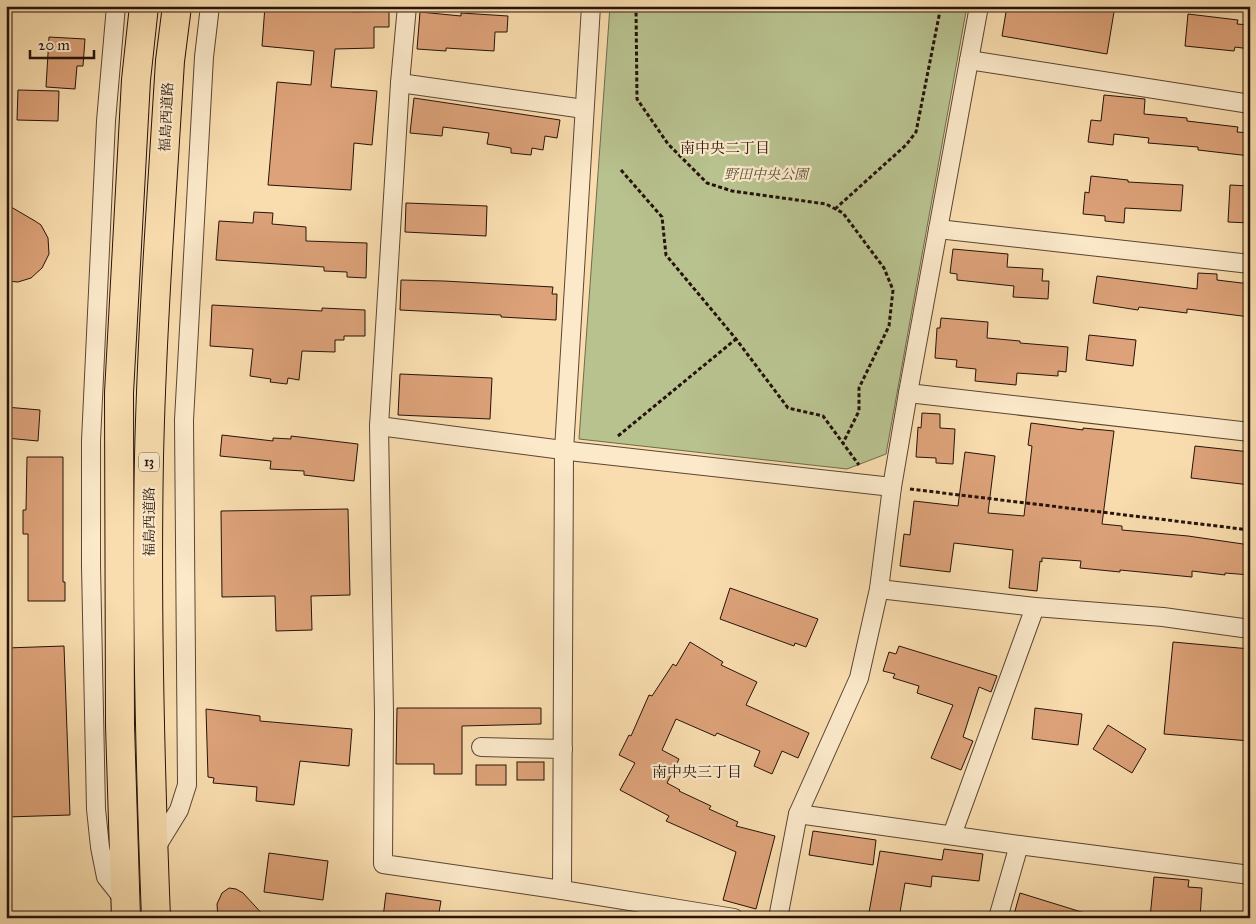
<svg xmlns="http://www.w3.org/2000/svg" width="1256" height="924" font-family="'IM FELL Great Primer','Noto Serif JP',serif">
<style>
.green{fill:#b8c28f;stroke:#6f6a4d}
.building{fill:#dda279;stroke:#26120b}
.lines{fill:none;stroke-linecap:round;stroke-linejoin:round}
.minor-casing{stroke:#5b4534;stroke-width:20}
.trunk-casing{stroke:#26120b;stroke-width:30}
.path{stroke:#26120b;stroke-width:3;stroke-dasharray:4 2.5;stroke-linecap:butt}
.minor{stroke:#fbe9ca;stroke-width:18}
.trunk{stroke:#f9ddae;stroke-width:28}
.labels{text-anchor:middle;stroke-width:4.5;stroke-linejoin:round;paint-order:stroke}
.shield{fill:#fbe9ca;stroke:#665244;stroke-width:1}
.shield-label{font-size:12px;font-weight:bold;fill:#26120b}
.street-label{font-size:14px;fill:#26120b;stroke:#fbe9ca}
.park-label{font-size:14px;font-style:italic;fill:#595039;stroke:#fbe9ca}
.neighbourhood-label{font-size:15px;fill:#26120b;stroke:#fbe9ca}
</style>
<rect width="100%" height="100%" fill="#f9ddae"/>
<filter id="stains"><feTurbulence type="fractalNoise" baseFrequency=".004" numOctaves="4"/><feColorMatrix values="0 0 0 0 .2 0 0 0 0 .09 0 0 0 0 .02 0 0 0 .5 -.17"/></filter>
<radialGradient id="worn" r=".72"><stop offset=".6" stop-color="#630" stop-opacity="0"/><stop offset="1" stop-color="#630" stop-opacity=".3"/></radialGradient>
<path class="green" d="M610 6H967L886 454 847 469 579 439Z"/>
<g class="building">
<path d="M265 6H325V9H352V12L389 11V27H374V48L335 49 331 87 377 91 372 145 354 143 351 190 268 185 277 82 311 85 314 51 262 46Z"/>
<path d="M1007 6H1115L1107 54 1002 36Z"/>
<path d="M420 12 461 16V13L508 16 507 32H495L494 51 446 48V51L417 49Z"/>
<path d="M1188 14 1238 20 1237 24 1250 25V49L1235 47 1234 51 1185 46Z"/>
<path d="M49 37 85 39 83 66H77L75 89 46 87Z"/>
<path d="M18 90 59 91 58 121 17 120Z"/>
<path d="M1104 95 1145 99 1144 114 1187 118V121L1238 127 1237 132 1250 133V156L1198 150V147L1148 143 1149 138 1114 134 1113 145 1088 142 1091 120 1101 121Z"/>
<path d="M414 98 560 120 557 138 545 136 543 150 532 148 531 155 511 153V148L487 144 489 133 443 127 442 136 410 133Z"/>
<path d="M1091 176 1128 180V182L1183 185 1181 211 1125 208 1124 223 1105 221V216L1083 214 1085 192 1089 193Z"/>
<path d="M1230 185 1250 186V223L1228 222Z"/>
<path d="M406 203 487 206 486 236 405 232Z"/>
<path d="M6 204 35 221 41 225 48 238 49 254 42 268 31 278 18 282 6 281Z"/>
<path d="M254 212 273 213 272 224 306 227V241L367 243 366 278 347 277V272L324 271V267L216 260 219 221 253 223Z"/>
<path d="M953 249 1008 254 1007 267 1043 269 1042 281H1049L1048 299 1013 297 1014 286 957 280V274L950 273Z"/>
<path d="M1198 273 1217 274V280L1250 284V317L1187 309V313L1139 307 1138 310 1093 303 1097 276 1197 289Z"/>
<path d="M401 280 444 281 553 287 552 294H557L556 320 501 317V315L400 310Z"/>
<path d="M212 305 322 311V308L365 310V336H344V340H335V352L302 351 299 380 288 378 287 384 270 382 271 379 250 376 253 349 210 346Z"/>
<path d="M941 318 988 322 987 338 1020 341V343L1068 347 1066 372 1058 371V376L1017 373 1016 385 975 381 976 369 956 367 957 360 935 358 937 328H940Z"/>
<path d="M1089 335 1136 340 1133 366 1086 360Z"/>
<path d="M400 374 492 378 490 419 398 415Z"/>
<path d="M6 407 40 410 38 441 6 438Z"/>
<path d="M922 413 940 414V428L955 429 953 464 936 463V458L916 457 918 427 921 428Z"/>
<path d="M1031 423 1083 430V428L1114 431 1102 524 1122 526V530L1188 536 1250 545V575L1225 573V575L1192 571V577L1120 570V572L1080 568 1081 561 1042 558V562L1040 561 1037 591 1009 588 1013 550 954 543 950 572 900 566 904 534 910 535 914 501 958 506 965 452 995 456 988 513 1024 516 1032 446 1028 445Z"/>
<path d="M222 435 273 441V438L291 439V436L358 444 354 481 304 475V471L270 469 271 461 220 456Z"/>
<path d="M1195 446 1250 452V485L1191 478Z"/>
<path d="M27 457H63V582H65V601H28V534H23V510H26Z"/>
<path d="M348 509 350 595 311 596 312 630 276 631 275 596 222 597 221 511Z"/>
<path d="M730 588 818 619 806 647 795 643 794 646 720 619Z"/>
<path d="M690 642 723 662 721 665 757 682 746 705 809 733 798 758 782 751 772 774 754 766 760 751 717 733 715 736 676 719 662 750 679 759 667 783 680 790 679 791 711 806 709 809 738 822 736 826 775 836 756 909 723 900 736 852 666 821 669 816 620 790 635 763 619 755 629 735 631 736 649 695 652 696 673 664 676 666Z"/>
<path d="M1173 642 1250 649V741L1164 734Z"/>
<path d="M64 646 70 815 6 817V648Z"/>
<path d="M899 646 997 676 991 692 979 687 963 737 973 741 961 770 931 758 953 705 917 693 919 686 893 678 895 674 883 671 889 652 896 654Z"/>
<path d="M397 708H541V724L462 726V774H434V764H396Z"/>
<path d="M1035 708 1082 714 1078 745 1032 739Z"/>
<path d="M206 709 260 716V721L352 729 349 766 300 761 294 805 256 801 257 787 213 783 214 778 208 777Z"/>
<path d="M1108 725 1146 749 1132 773 1093 749Z"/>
<rect x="517" y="762" width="27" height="18"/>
<rect x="476" y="765" width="30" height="20"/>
<path d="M813 831 876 840 873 865 809 855Z"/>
<path d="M944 849 983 854 979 881 932 876 931 887 905 883 899 918H868L880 851 942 860Z"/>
<path d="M269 853 328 861 323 900 264 892Z"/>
<path d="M1154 877 1189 880 1188 887 1202 888 1200 918H1150Z"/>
<path d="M229 888 236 889 243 893 266 918H218L217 904 222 893Z"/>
<path d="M386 893 441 901 438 918H383Z"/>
<path d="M1020 893 1088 914 1087 918H1013Z"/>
</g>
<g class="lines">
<g class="minor-casing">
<g id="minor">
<path d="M116 6 106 121 91 441V566L96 809 100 847 106 877 125 901"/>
<path d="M407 6 400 83 379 426 384 713 383 864 562 890 734 918"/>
<path d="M979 6 908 393 1250 432"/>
<path d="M969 60 1250 104"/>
<path d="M400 83 584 109"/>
<path d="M938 229 1250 264"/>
<path d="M379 426 578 452 892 487"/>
<path d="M879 589 1035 607 1163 617 1250 629"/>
<path d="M481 747 563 749"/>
<path d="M798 814 1019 845 1250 875"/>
<path d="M952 835 1035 607"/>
<path d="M155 849 179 810 187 785 184 420 204 57 210 6"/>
<path d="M562 890 564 450 591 6"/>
<path d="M778 918 798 814 859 678 879 589 892 487 908 393"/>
<path d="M998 918 1019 845"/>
</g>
</g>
<g class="trunk-casing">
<g id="trunk">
<path d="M126 918 120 725 119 393 136 80 144 6"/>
<path d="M156 918C150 764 146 611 149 457 152 325 162 193 170 61L177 6"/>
</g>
</g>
<g class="path">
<path d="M636 6 637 99 668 144 707 183 732 191 826 204 843 213 884 268 893 290 889 326 859 388V411L843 443"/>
<path d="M621 170 662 217 666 255 736 339 788 408 823 416 859 465"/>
<path d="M835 209 906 145 916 132 941 6"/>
<path d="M618 436 736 339"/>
<path d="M910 489 1250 530"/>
</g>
<use href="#minor" class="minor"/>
<use href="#trunk" class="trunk"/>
</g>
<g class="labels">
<rect class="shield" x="139" y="452.5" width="20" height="19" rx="4"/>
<g class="shield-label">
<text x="149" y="466">13</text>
</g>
<g class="street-label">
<text transform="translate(166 117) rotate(-87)" y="5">福島西道路</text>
<text transform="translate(149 522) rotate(-90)" y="5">福島西道路</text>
</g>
<g class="park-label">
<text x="766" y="179">野田中央公園</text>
</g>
<g class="neighbourhood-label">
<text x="725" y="153">南中央二丁目</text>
<text x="697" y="777">南中央三丁目</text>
</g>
</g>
<rect width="1256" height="924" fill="none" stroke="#f9ddae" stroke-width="25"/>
<rect x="8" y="8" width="1241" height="909" fill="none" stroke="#26120b" stroke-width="2.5"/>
<rect x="12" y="12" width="1231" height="899" fill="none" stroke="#26120b"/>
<path d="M30 50v8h64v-8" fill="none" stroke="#26120b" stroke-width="2.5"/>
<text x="38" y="50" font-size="15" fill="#26120b" stroke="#fbe9ca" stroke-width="4" paint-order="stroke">20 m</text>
<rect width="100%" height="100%" filter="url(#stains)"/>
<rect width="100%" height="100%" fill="url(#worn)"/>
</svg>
